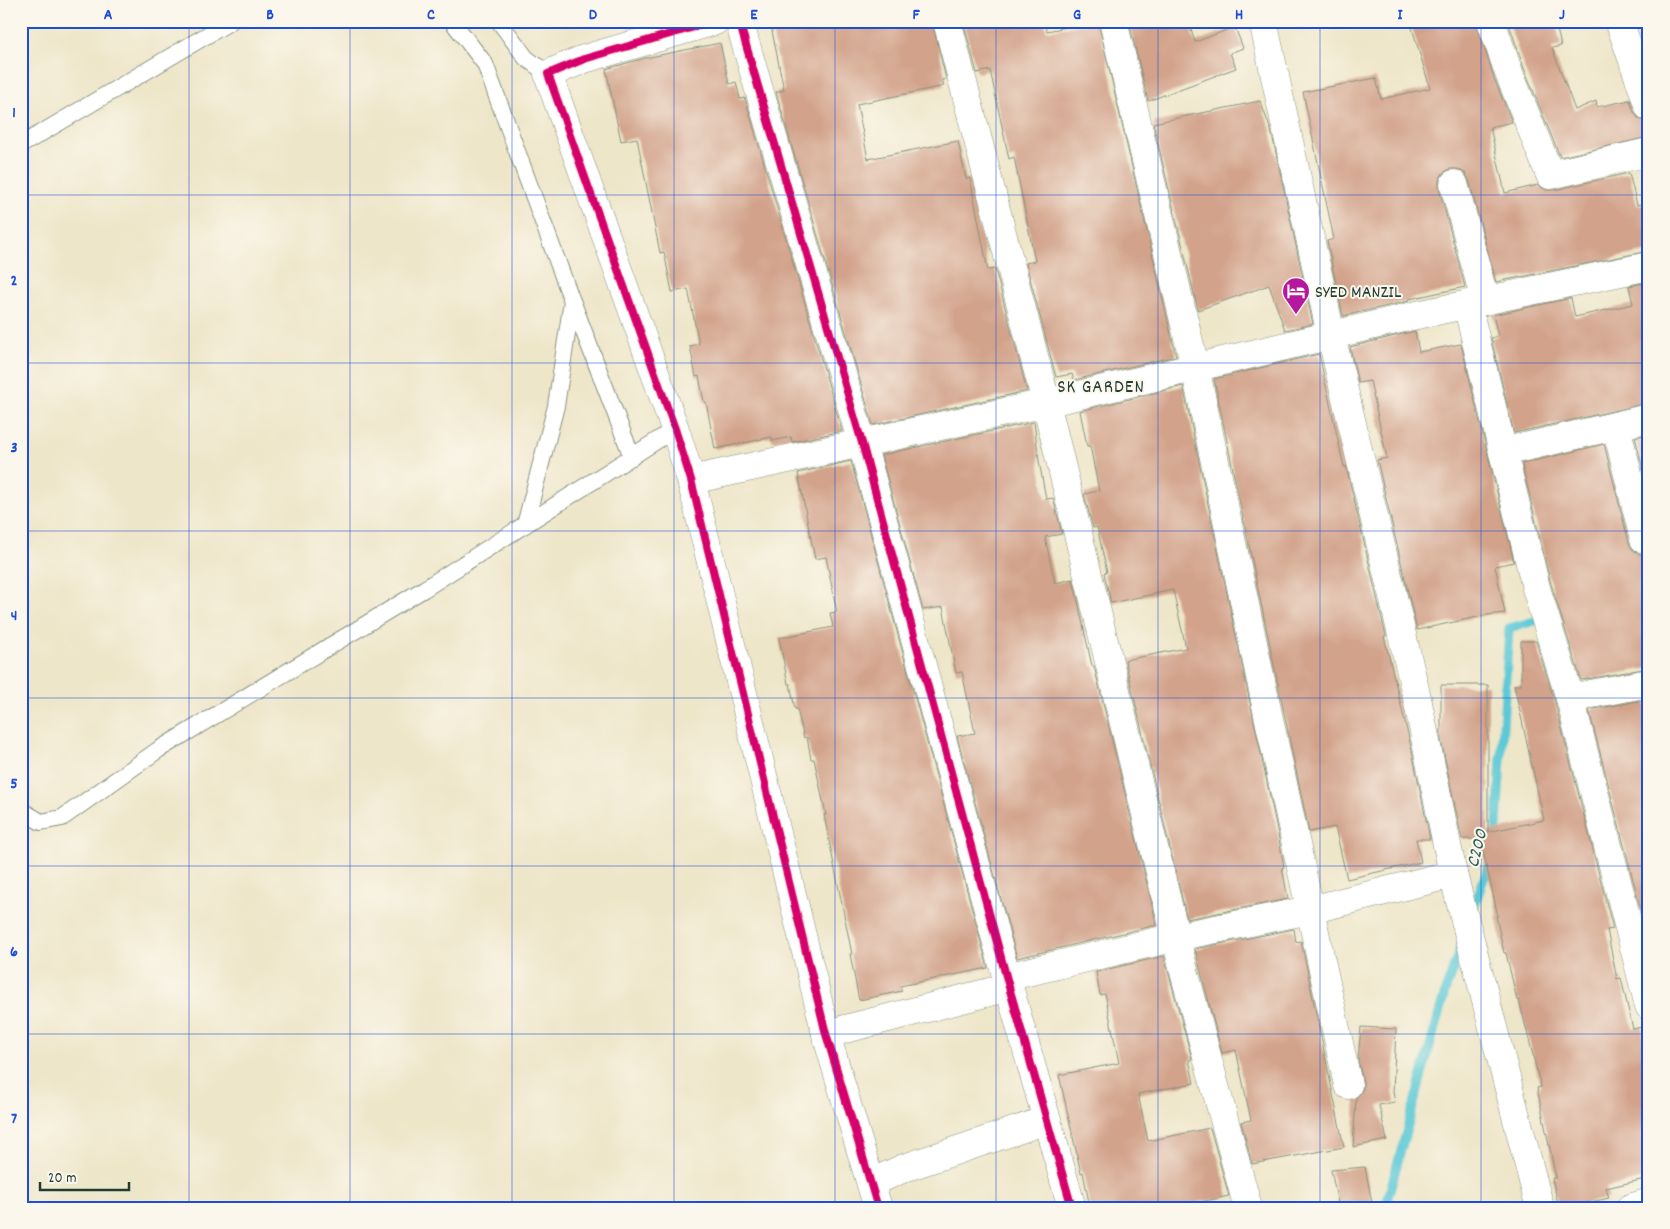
<svg xmlns="http://www.w3.org/2000/svg" width="1670" height="1229" font-family="Dekko,sans-serif">
<style>
.lines{fill:none;stroke-linecap:round;stroke-linejoin:round}
.stream{stroke:#5dc9d6;stroke-width:9}
.building{fill:#d2a28a}
.service-casing{stroke:#86927e;stroke-width:18}
.minor-casing{stroke:#86927e;stroke-width:29}
.tertiary-casing{stroke:#86927e;stroke-width:29}
.service{stroke:#fff;stroke-width:16}
.minor{stroke:#fff;stroke-width:28}
.tertiary{stroke:#fff;stroke-width:28}
.cycleway-casing{stroke:#fbf7ec;stroke-width:11}
.cycleway{stroke:#d6006c;stroke-width:8}
.grid{fill:none;stroke:#1d4ed8;stroke-width:1;stroke-opacity:0.55}
.labels{text-anchor:middle;stroke-width:4;stroke-linejoin:round;paint-order:stroke}
.poi-label{font-size:18px;fill:#1f3d34;stroke:#fbf7ec;text-anchor:start}
.neighbourhood-label{font-size:19px;letter-spacing:1px;fill:#1f3d34;stroke:#fbf7ec}
.water-label{font-size:19px;font-style:italic;fill:#2e605c;stroke:#fbf7ec}
.neatline{fill:none;stroke:#1d4ed8;stroke-width:2}
.grid-label{font-size:16px;text-anchor:middle;font-weight:bold;fill:#1d4ed8}
</style>
<rect width="100%" height="100%" fill="#fbf7ec"/>
<filter id="ink" filterUnits="userSpaceOnUse"><feTurbulence type="fractalNoise" baseFrequency=".02" numOctaves="2"/><feDisplacementMap in="SourceGraphic" scale="10" xChannelSelector="R" yChannelSelector="G"/><feConvolveMatrix kernelMatrix="1 2 1 2 8 2 1 2 1" color-interpolation-filters="sRGB"/></filter>
<filter id="wash" filterUnits="userSpaceOnUse"><feTurbulence type="fractalNoise" baseFrequency=".0096" numOctaves="4" result="noise"/><feDisplacementMap in="SourceGraphic" scale="20" xChannelSelector="R" yChannelSelector="G"/><feGaussianBlur stdDeviation="1.12" result="paint"/><feColorMatrix in="noise" values="0 0 0 0 0 0 0 0 0 0 0 0 0 0 0 0 0 1.4 0 .05"/><feComposite in="paint" operator="in"/></filter>
<g filter="url(#wash)">
<rect width="100%" height="100%" fill="#eee6c9"/>
<g class="lines">
<g class="stream">
<path d="M1496 842 1509 628 1572 611"/>
<path d="M1471 915 1491 859"/>
<path d="M1385 1208 1445 992 1462 942"/>
</g>
</g>
<g id="blocks">
<g class="building">
<path d="M770 21H932L946 79 942 80 944 86 857 104 868 159 958 141 966 179 970 178 988 270 995 269 1027 391 873 425 776 92 784 90Z"/>
<path d="M963 21H1044L1047 31 1098 21 1176 356 1074 380 1072 374 1056 377 1026 263 1035 261 1014 157 1009 159 990 70 977 73Z"/>
<path d="M1129 21H1188L1195 42 1235 27 1243 48 1230 53 1236 68 1148 101Z"/>
<path d="M1410 21H1476L1494 78 1512 122 1490 127 1505 193 1538 185 1546 190H1554L1629 173 1637 205 1645 203 1649 218V251L1496 282 1469 180 1465 173 1458 169H1450L1443 173 1439 180V188L1465 287 1409 299V301L1343 316 1327 241 1334 239 1303 92 1376 78 1381 99 1430 88Z"/>
<path d="M1508 21H1555L1561 46 1552 48 1575 110 1596 101 1597 107 1630 100 1634 112 1638 118 1645 122 1649 137 1560 157 1524 68Z"/>
<path d="M720 43 729 84 736 82 740 99 745 98 842 431 792 442 791 437 772 441V437L715 449 706 402H704L699 376 696 377 690 346 699 344 688 289 672 292 664 252 660 253 637 138 621 141 606 69 645 58Z"/>
<path d="M1260 101 1271 130 1313 324 1285 330 1269 285 1198 310 1153 123Z"/>
<path d="M1649 282V403L1514 433 1491 338 1498 336 1493 315 1571 298 1575 317 1633 304 1629 286Z"/>
<path d="M1415 331 1419 352 1461 344 1514 562 1495 566 1505 613 1487 615 1417 630 1377 460 1387 458 1370 381 1358 383 1350 347Z"/>
<path d="M1319 354 1344 467 1346 466 1386 636H1384L1412 751 1430 839H1416L1421 862 1347 879 1335 827 1309 832 1214 379Z"/>
<path d="M1183 386 1279 839 1284 867H1282L1288 899 1187 919 1125 660 1186 648 1173 590 1111 603 1104 573 1107 572 1097 527 1093 528 1084 494 1099 491 1090 446H1087L1080 411Z"/>
<path d="M1034 422 1039 461 1046 499 1053 498 1062 534 1045 537 1055 583 1073 579 1092 666H1094L1157 925 1017 958 957 736 975 733 962 672 956 673 943 607 923 610 881 455Z"/>
<path d="M1649 434V493L1635 437Z"/>
<path d="M1604 444 1629 543 1632 549 1639 554H1649V668L1581 680 1551 584 1522 464Z"/>
<path d="M851 461 988 968 900 986 902 991 859 1000 850 954H852L824 815H826L814 759H811L807 737 804 738 797 709H795L790 684H788L779 638 833 627 830 613 837 612 826 557 815 559 798 473Z"/>
<path d="M1521 641H1536L1555 702 1613 929 1607 930 1617 979 1621 978 1633 1029 1642 1027 1648 1056 1644 1057 1649 1078V1178L1606 1188 1609 1198 1565 1208H1559L1552 1178H1556L1537 1088 1541 1087 1519 1000H1517L1506 953H1504L1496 916H1498L1480 839H1462L1441 740V685H1488V832L1544 820 1514 685H1521Z"/>
<path d="M1645 700 1649 715V921L1644 922 1589 710Z"/>
<path d="M1294 929 1296 942 1301 941 1344 1147 1252 1164 1241 1122 1251 1120 1236 1050 1222 1053 1195 949Z"/>
<path d="M1164 956 1192 1059 1189 1060 1194 1083 1138 1094 1148 1141 1210 1128 1229 1196 1172 1208H1090L1083 1172 1081 1173 1059 1075 1119 1063 1105 994 1100 995 1096 972Z"/>
<path d="M1361 1027 1396 1029 1393 1092 1395 1102 1379 1105 1387 1140 1353 1147 1356 1098 1363 1089V1082L1358 1060Z"/>
<path d="M1365 1167 1373 1208H1339L1331 1170Z"/>
</g>
</g>
</g>
<g filter="url(#ink)">
<use href="#blocks" fill-opacity="0" stroke="#86927e" stroke-width="1"/>
<g class="lines">
<g class="service-casing">
<g id="service">
<path d="M452 21 485 64 572 301 556 406 525 525"/>
<path d="M499 21 526 58 548 74"/>
<path d="M21 145 231 21"/>
<path d="M573 303 632 457"/>
<path d="M21 810 41 822 62 818 158 750 424 589 675 429"/>
</g>
</g>
<g class="minor-casing">
<g id="minor">
<path d="M715 21 584 59 548 74 675 429 691 480 826 1034 878 1208"/>
<path d="M739 21 862 443 1009 987 1072 1208"/>
<path d="M947 21 1046 402 1184 971 1248 1208"/>
<path d="M1113 21 1195 367 1270 724 1348 1085"/>
<path d="M1263 21 1331 335 1417 698 1453 874 1540 1208"/>
<path d="M1491 21 1509 73 1550 175 1649 152"/>
<path d="M1454 184 1485 301"/>
<path d="M1467 304 1536 588 1570 698 1649 1006"/>
<path d="M1616 426 1644 539"/>
<path d="M1503 452 1649 418"/>
<path d="M691 480 1037 405 1417 315 1649 266"/>
<path d="M1570 698 1649 683"/>
<path d="M1006 977 1176 937 1310 910 1453 874"/>
<path d="M826 1034 1009 987"/>
<path d="M871 1183 904 1168 1047 1120"/>
<path d="M1630 1208 1649 1202"/>
</g>
</g>
<g class="tertiary-casing">
<path id="tertiary" d="M1619 21 1649 107"/>
</g>
<use href="#service" class="service"/>
<use href="#minor" class="minor"/>
<use href="#tertiary" class="tertiary"/>
<g class="cycleway-casing">
<g id="cycleway">
<path d="M715 21 584 59 548 74 675 429 691 480 826 1034 878 1208"/>
<path d="M739 21 862 443 1009 987 1072 1208"/>
</g>
</g>
<use href="#cycleway" class="cycleway"/>
</g>
</g>
<path class="grid" d="M189 21V1208M350 21V1208M512 21V1208M674 21V1208M835 21V1208M996 21V1208M1158 21V1208M1320 21V1208M1481 21V1208M21 195H1649M21 363H1649M21 531H1649M21 698H1649M21 866H1649M21 1034H1649"/>
<defs>
<g id="hotel-pin" transform="scale(1.4375)"><path d="M0 17L-7.5 6A9.5 9.5 0 1 1 7.5 6Z" fill="#b5179e" stroke="#fbf7ec"/><path d="M-6-4.5h1.5V1H6V5H4.5V3h-9V5H-6ZM-4 0a1.8 1.8 0 1 1 3.6 0ZM.5 0V-2.5h3Q6-2.5 6 0Z" fill="#fff"/></g>
</defs>
<g fill-rule="evenodd">
<use href="#hotel-pin" x="1296" y="291"/>
</g>
<g class="labels">
<g class="poi-label">
<text x="1315" y="297">SYED MANZIL</text>
</g>
<g class="neighbourhood-label">
<text x="1101" y="392">SK GARDEN</text>
</g>
<g class="water-label">
<text transform="translate(1475 848) rotate(-76)" y="7">C200</text>
</g>
</g>
<rect width="1670" height="1229" fill="none" stroke="#fbf7ec" stroke-width="55"/>
<path d="M40 1182v8h89v-8" fill="none" stroke="#1f3d34" stroke-width="2.5"/>
<text x="48" y="1182" font-size="15" fill="#1f3d34" stroke="#fbf7ec" stroke-width="4" paint-order="stroke">20 m</text>
<rect x="28" y="28" width="1614" height="1174" class="neatline"/>
<g class="grid-label">
<text x="108" y="19">A</text>
<text x="270" y="19">B</text>
<text x="431" y="19">C</text>
<text x="593" y="19">D</text>
<text x="754" y="19">E</text>
<text x="916" y="19">F</text>
<text x="1077" y="19">G</text>
<text x="1239" y="19">H</text>
<text x="1400" y="19">I</text>
<text x="1562" y="19">J</text>
<text x="14" y="117">1</text>
<text x="14" y="285">2</text>
<text x="14" y="452">3</text>
<text x="14" y="620">4</text>
<text x="14" y="788">5</text>
<text x="14" y="956">6</text>
<text x="14" y="1123">7</text>
</g>
</svg>
